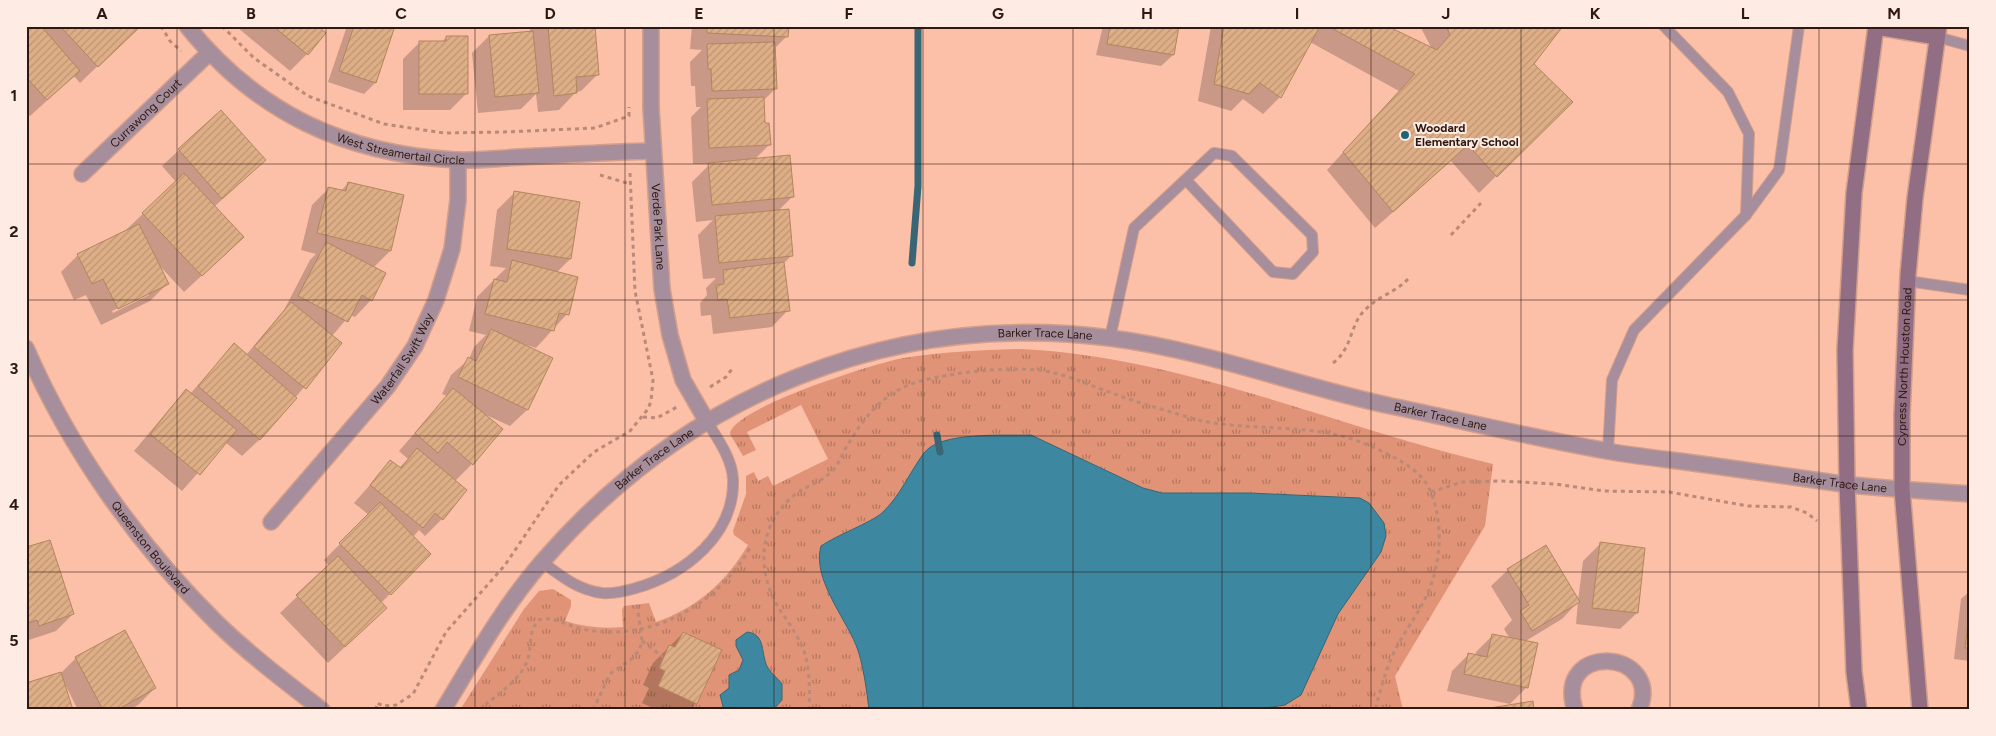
<svg xmlns="http://www.w3.org/2000/svg" width="1996" height="736" font-family="Figtree,sans-serif">
<style>
.park{fill:url(#park-tufts)}
.water{fill:#3d88a0;stroke:#386675}
.shadow{fill:#0003;fill-rule:evenodd}
.lines{fill:none;stroke-linecap:round;stroke-linejoin:round}
.stream{stroke:#386675;stroke-width:7}
.building{fill:url(#building-hatch);stroke:#b3855e}
.lane-casing{stroke:#d39e8a;stroke-width:12}
.street-casing{stroke:#d39e8a;stroke-width:18}
.secondary-casing{stroke:#d39e8a;stroke-width:18}
.path{stroke:#ba8a78;stroke-width:3;stroke-dasharray:4 4;stroke-linecap:butt}
.lane{stroke:#a68e9c;stroke-width:10}
.street{stroke:#a68e9c;stroke-width:15}
.secondary{stroke:#916e83;stroke-width:15}
.grid{fill:none;stroke:#2e1810;stroke-width:1;stroke-opacity:0.55}
.poi-dot{fill:#226477;stroke:#feebe4;stroke-width:2}
.labels{text-anchor:middle;stroke-width:4;stroke-linejoin:round;paint-order:stroke}
.street-label{font-size:12px;fill:#2e1810;stroke:#feebe4}
.poi-label{font-size:12px;font-weight:bold;fill:#2e1810;stroke:#feebe4;text-anchor:start}
.neatline{fill:none;stroke:#2e1810;stroke-width:2}
.grid-label{font-size:16px;text-anchor:middle;font-weight:bold;fill:#2e1810}
</style>
<defs>
<pattern id="park-tufts" width="24" height="20" patternUnits="userSpaceOnUse" patternTransform="scale(1.25)"><rect width="24" height="20" fill="#e09376"/><path d="M3 7l-1-3M5 7V3M7 7l1-3M15 17l-1-3M17 17v-4M19 17l1-3" fill="none" stroke="#b6775f"/></pattern>
<pattern id="building-hatch" width="6" height="6" patternUnits="userSpaceOnUse" patternTransform="scale(1.25)"><rect width="6" height="6" fill="#deae86"/><path d="M-1 1l2-2M0 6l6-6M5 7l2-2" fill="none" stroke="#bf9573"/></pattern>
</defs>
<rect width="100%" height="100%" fill="#fcbfa8"/>
<path class="park" d="M1021 349C1184 357 1335 427 1493 464L1485 526 1395 676 1403 710H460L524 609 539 591 553 589 571 600V606L565 621C585 627 603 629 623 627L622 610 624 606 649 603 656 622C697 608 726 582 748 545L734 535 733 531 746 494V476L754 472 758 481 768 476 773 486 828 459 801 405 747 432 756 450 743 456 730 434C732 408 876 363 903 358 942 352 981 350 1021 349Z"/>
<g class="water">
<path d="M1031 435 1143 488 1162 493H1249L1360 498 1369 503 1384 523 1386 536 1381 552 1338 614 1301 695 1285 705 1253 710H869C867 692 863 662 856 645 844 616 812 578 821 546 837 535 870 523 882 513 901 495 909 473 924 453 940 431 1005 436 1031 435Z"/>
<path d="M747 632C767 634 760 655 768 668 772 675 778 678 782 684V700L773 710H724L720 695 729 688V675L739 670 743 660 736 646V640Z"/>
</g>
<g class="shadow">
<path d="M32 26H139L80 83 74 76 30 116 26 113V31Z"/>
<path d="M240 26H316L307 54 290 71 238 28Z"/>
<path d="M347 26H394L375 83 364 94 328 82Z"/>
<path d="M530 26H593L598 74 581 91 576 92 559 110 538 112 536 94 521 109 478 113 472 53 489 36 530 32Z"/>
<path d="M692 26H788L787 36 774 49 775 89 763 101 764 124 769 145 754 160 792 197 778 211 792 255 783 264 788 310 772 327 713 334 711 315 701 316 700 303 707 295 706 288 716 278 703 279 698 235 713 220 696 222 692 182 710 164H693L691 117 701 107H696L695 86H691L690 62 702 50 690 49Z"/>
<path d="M1103 26 1177 27 1173 55 1161 66 1096 55Z"/>
<path d="M1211 26H1384L1432 49 1420 26H1561L1533 64 1571 102 1479 193 1451 161 1375 228 1327 170 1399 91 1310 42 1280 97 1263 114 1243 99 1231 111 1198 101Z"/>
<path d="M447 37 467 93 450 110H403V59L420 42H441Z"/>
<path d="M179 150 264 160 214 207 225 254 184 292 158 264 167 284 150 301 101 325 86 295 74 300 61 272 78 255 126 230 176 182 162 166ZM149 293V295L113 313 112 311Z"/>
<path d="M348 183 390 251 373 268 371 300 355 317 350 315 332 336 341 344 259 440 242 456 225 442 182 491 134 451 170 408 187 391 190 394 234 345 246 355 284 310 310 260 316 254 301 250 312 205 329 188 341 191Z"/>
<path d="M514 193 570 259 556 273 567 314 536 348 523 344 527 410 510 426 484 414 472 464 455 481 442 519 425 536 419 530 413 537 430 554 381 603 368 625 328 663 280 613 329 566 324 560 369 515 354 503 391 461 399 468 408 459 399 451 447 396 442 394 451 375 469 359 474 347 486 335 469 331 477 297 506 268 490 266 497 210Z"/>
<path d="M1600 544 1637 613 1620 629 1576 624 1578 602 1562 619 1524 642 1527 687 1510 704 1447 691 1452 671 1469 654 1475 656 1476 652 1493 635 1510 639 1504 629 1512 620 1491 586 1508 570 1578 601 1583 561Z"/>
<path d="M26 549 73 614 56 631 26 641Z"/>
<path d="M1970 591V661L1954 659 1961 599Z"/>
<path d="M124 632 155 688 138 705 129 710H78L60 674 76 658Z"/>
<path d="M683 633 696 703 690 710H657L642 703 649 688 643 685 653 663Z"/>
</g>
<g class="lines">
<g class="stream">
<path d="M912 263 918 186V26"/>
<path d="M937 435 940 452"/>
</g>
</g>
<g class="building">
<path d="M30 26H41L80 71 47 100 26 77V30Z"/>
<path d="M60 26H141L98 67Z"/>
<path d="M273 26H318L326 33 308 55Z"/>
<path d="M354 26H395L376 83 339 71Z"/>
<path d="M548 26H595L599 75 576 77 577 93 554 96Z"/>
<path d="M707 26H789L788 37 707 33Z"/>
<path d="M1110 26H1179L1174 55 1107 44Z"/>
<path d="M1224 26H1320L1281 98 1260 83 1249 94 1214 84Z"/>
<path d="M1328 26H1387L1437 50 1450 35 1446 26H1563L1534 64 1573 102 1497 177 1468 145 1393 212 1343 152 1415 74Z"/>
<path d="M533 31 539 93 495 97 489 35Z"/>
<path d="M446 36H468V94H419V41H446Z"/>
<path d="M775 42 777 89 712 91 711 69H708L707 44Z"/>
<path d="M764 97 765 123H769L771 145 709 148 707 99Z"/>
<path d="M221 110 266 160 222 199 178 149Z"/>
<path d="M790 155 794 197 712 205 708 163Z"/>
<path d="M184 173 244 237 202 276 142 213Z"/>
<path d="M348 182 404 195 391 251 317 233 328 187 346 191Z"/>
<path d="M514 191 580 202 571 259 507 249Z"/>
<path d="M789 209 793 256 719 263 715 216Z"/>
<path d="M139 224 169 284 118 309 103 279 92 284 77 254Z"/>
<path d="M326 242 386 273 372 301 362 295 348 322 298 296Z"/>
<path d="M512 260 578 277 569 315 559 313 554 331 485 314 494 279 507 282Z"/>
<path d="M784 262 790 311 730 318 727 299 718 300 716 285 724 284 723 270Z"/>
<path d="M291 302 342 343 306 389 254 347Z"/>
<path d="M491 329 553 358 528 410 458 377 468 357 476 361Z"/>
<path d="M234 343 297 398 260 440 198 386Z"/>
<path d="M453 388 503 429 473 465 447 442 438 453 415 433Z"/>
<path d="M186 389 237 430 200 475 150 434Z"/>
<path d="M417 448 467 490 443 520 435 513 423 528 370 485 390 460 401 468Z"/>
<path d="M380 502 431 554 391 595 339 543Z"/>
<path d="M50 540 74 614 39 626 37 620 26 624V547Z"/>
<path d="M1600 542 1645 548 1638 613 1592 608Z"/>
<path d="M1546 545 1580 602 1532 631 1520 611 1529 605 1507 569Z"/>
<path d="M338 556 387 608 345 647 296 595Z"/>
<path d="M1970 606V648H1965Z"/>
<path d="M125 630 156 688 117 710H103L75 657Z"/>
<path d="M683 632 722 650 697 704 658 686 665 671 659 668 669 645 675 647Z"/>
<path d="M1492 634 1538 643 1528 688 1464 674 1468 653 1487 657Z"/>
<path d="M61 672 73 710H26V683Z"/>
<path d="M1533 701 1534 710H1478Z"/>
</g>
<g class="lines">
<g class="lane-casing">
<g id="lane">
<path d="M1664 26 1728 92 1749 134 1746 215"/>
<path d="M1937 37 1970 46"/>
<path d="M1907 281 1970 290"/>
<path d="M1110 338 1134 228 1214 153 1232 156 1312 235 1313 252 1293 274 1273 272 1186 180"/>
<path d="M1608 451 1612 380 1634 330 1746 215 1779 170 1799 26"/>
<path d="M542 562C561 576 578 590 602 593 613 594 626 591 636 588 685 574 735 535 733 479 732 458 717 438 706 420"/>
</g>
</g>
<g class="street-casing">
<g id="street">
<path id="s1" d="M187 26C257 113 345 154 456 160 477 161 499 158 521 157 565 155 609 152 653 151"/>
<path id="s2" d="M651 26V108L662 289 670 335 683 380 706 420"/>
<path id="s3" d="M82 174 209 53"/>
<path id="s4" d="M26 348C70 450 138 545 217 623 250 655 286 682 322 710"/>
<path id="s5" d="M271 522 388 386 415 346 436 300 452 249 458 200V160"/>
<path id="s6" d="M443 710C474 659 503 607 542 562 686 395 890 310 1110 338 1206 350 1297 386 1391 406 1463 421 1535 438 1607 451 1640 457 1674 460 1708 465 1753 471 1798 478 1843 484 1885 489 1928 491 1970 494"/>
<path d="M1575 710C1553 641 1664 649 1639 710"/>
</g>
</g>
<g class="secondary-casing">
<g id="secondary">
<path d="M1876 27 1937 37"/>
<path d="M1859 710 1854 672 1847 484 1845 350 1854 193 1876 26"/>
<path id="s7" d="M1920 710 1902 489V415L1908 275 1915 198 1939 26"/>
</g>
</g>
<g class="path">
<path d="M161 26 170 41 181 51"/>
<path d="M222 26 254 58 308 96 384 124 444 133 504 132 595 128 629 116V107"/>
<path d="M600 175 630 184"/>
<path d="M1451 235 1481 203"/>
<path d="M1333 363C1354 347 1349 323 1367 308 1379 296 1396 292 1408 279"/>
<path d="M710 387 726 377 732 369"/>
<path d="M643 417 657 418 677 407"/>
<path d="M1431 492 1462 482 1502 481 1555 484 1604 491 1669 492 1748 506 1791 507 1807 513 1817 521"/>
<path d="M642 641 663 657"/>
<path d="M376 710 377 703 383 706 396 705 413 694 446 632 505 565 559 485 594 452 630 431 648 409 651 401 653 380 635 291 630 173"/>
<path d="M479 710C496 695 516 684 526 664 533 649 527 631 539 620 554 615 571 628 587 630 653 641 717 605 750 548"/>
<path d="M593 710 610 674 633 658 640 649 642 640 637 605"/>
<path d="M809 710C810 691 810 669 804 651 798 636 789 623 780 610 764 586 758 552 771 525 776 513 786 501 797 493 808 485 822 482 832 471 839 464 842 454 847 446 865 416 885 390 921 381 955 372 1003 367 1039 370 1064 373 1088 385 1112 393 1138 403 1165 410 1191 418 1234 430 1277 425 1321 432 1346 435 1371 445 1393 457 1409 465 1425 476 1431 493 1444 525 1441 565 1426 597 1416 618 1400 637 1391 659 1384 675 1380 693 1375 710"/>
</g>
<use href="#lane" class="lane"/>
<use href="#street" class="street"/>
<use href="#secondary" class="secondary"/>
</g>
<path class="grid" d="M177 26V710M326 26V710M475 26V710M625 26V710M774 26V710M923 26V710M1073 26V710M1222 26V710M1371 26V710M1521 26V710M1670 26V710M1819 26V710M26 164H1970M26 300H1970M26 436H1970M26 572H1970"/>
<circle class="poi-dot" cx="1405" cy="135" r="5"/>
<g class="labels">
<g class="street-label">
<text dy="4" stroke="none"><textPath href="#s3" startOffset="88">Currawong Court</textPath></text>
<text dy="4" stroke="none"><textPath href="#s1" startOffset="254">West Streamertail Circle</textPath></text>
<text dy="4" stroke="none"><textPath href="#s2" startOffset="201">Verde Park Lane</textPath></text>
<text dy="4" stroke="none"><textPath href="#s6" startOffset="750">Barker Trace Lane</textPath></text>
<text dy="4" stroke="none"><textPath href="#s5" startOffset="210">Waterfall Swift Way</textPath></text>
<text dy="4" stroke="none"><textPath href="#s7" startOffset="344">Cypress North Houston Road</textPath></text>
<text dy="4" stroke="none"><textPath href="#s6" startOffset="1155">Barker Trace Lane</textPath></text>
<text dy="4" stroke="none"><textPath href="#s6" startOffset="331">Barker Trace Lane</textPath></text>
<text dy="4" stroke="none"><textPath href="#s6" startOffset="1560">Barker Trace Lane</textPath></text>
<text dy="4" stroke="none"><textPath href="#s4" startOffset="236">Queenston Boulevard</textPath></text>
</g>
<g class="poi-label">
<text x="1415" y="132">Woodard<tspan x="1415" dy="14">Elementary School</tspan></text>
</g>
</g>
<rect width="1996" height="736" fill="none" stroke="#feebe4" stroke-width="55"/>
<rect x="28" y="28" width="1940" height="680" class="neatline"/>
<g class="grid-label">
<text x="102" y="19">A</text>
<text x="251" y="19">B</text>
<text x="401" y="19">C</text>
<text x="550" y="19">D</text>
<text x="699" y="19">E</text>
<text x="849" y="19">F</text>
<text x="998" y="19">G</text>
<text x="1147" y="19">H</text>
<text x="1297" y="19">I</text>
<text x="1446" y="19">J</text>
<text x="1595" y="19">K</text>
<text x="1745" y="19">L</text>
<text x="1894" y="19">M</text>
<text x="14" y="101">1</text>
<text x="14" y="237">2</text>
<text x="14" y="374">3</text>
<text x="14" y="510">4</text>
<text x="14" y="646">5</text>
</g>
</svg>
